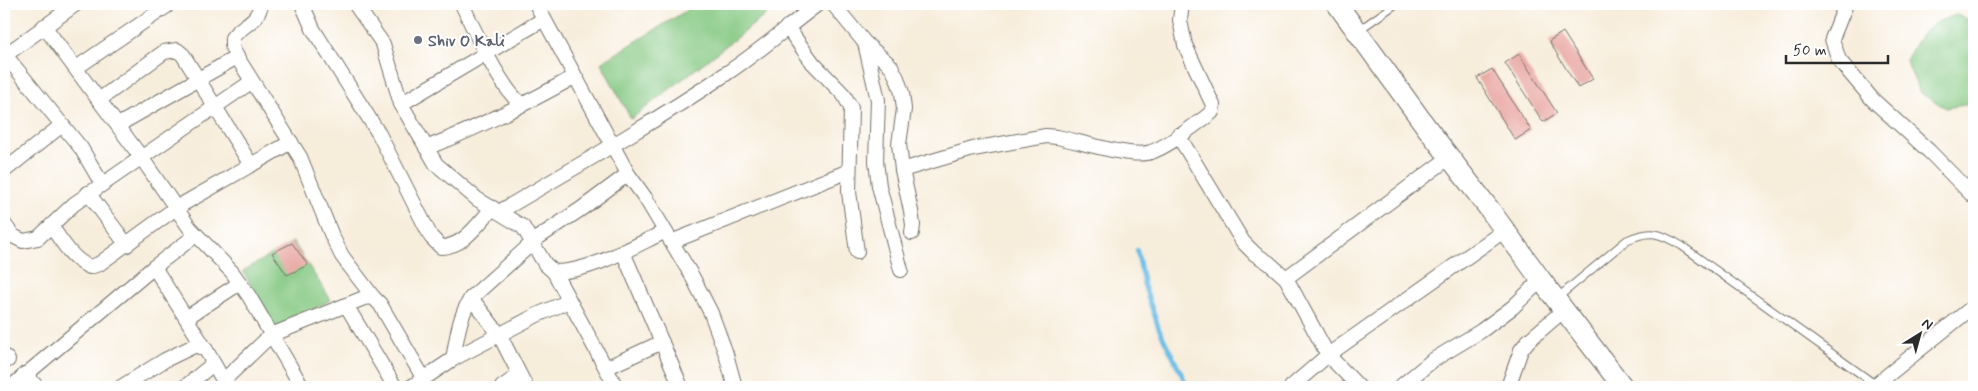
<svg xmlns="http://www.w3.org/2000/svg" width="1978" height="391" font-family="Mynerve,sans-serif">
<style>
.green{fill:#84c881;stroke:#587a56}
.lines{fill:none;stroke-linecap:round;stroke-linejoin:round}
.stream{stroke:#69bde6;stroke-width:4.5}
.building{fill:#e8a6a1}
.service-casing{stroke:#726f69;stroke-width:9}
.minor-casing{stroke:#726f69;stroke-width:16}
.secondary-casing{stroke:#726f69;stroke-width:22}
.service{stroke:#fff;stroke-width:7}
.minor{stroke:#fff;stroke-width:14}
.secondary{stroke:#fff;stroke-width:20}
.worship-dot{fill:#6b7280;stroke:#fff;stroke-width:2}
.labels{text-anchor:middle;stroke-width:4;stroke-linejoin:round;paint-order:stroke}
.worship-label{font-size:16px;font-weight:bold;fill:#5b616d;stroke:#fff;text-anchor:start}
</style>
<rect width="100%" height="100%" fill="#fff"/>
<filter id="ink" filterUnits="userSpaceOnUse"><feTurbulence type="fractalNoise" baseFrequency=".02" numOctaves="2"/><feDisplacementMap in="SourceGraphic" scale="10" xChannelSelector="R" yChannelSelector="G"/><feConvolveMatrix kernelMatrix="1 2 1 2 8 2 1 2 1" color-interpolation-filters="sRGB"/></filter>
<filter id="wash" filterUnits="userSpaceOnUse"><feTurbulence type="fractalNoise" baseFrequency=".0096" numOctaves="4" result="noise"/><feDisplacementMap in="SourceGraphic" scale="20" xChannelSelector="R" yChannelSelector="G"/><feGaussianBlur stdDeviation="1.12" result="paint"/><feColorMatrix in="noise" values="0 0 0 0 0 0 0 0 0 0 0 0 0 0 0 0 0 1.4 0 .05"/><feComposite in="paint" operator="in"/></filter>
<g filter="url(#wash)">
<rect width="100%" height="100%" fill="#f7eddb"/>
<g class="green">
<path d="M697 4H780L631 119 601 63Z"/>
<path d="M1957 15 1974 22V102L1971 104 1946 108 1920 93 1906 61C1920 33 1926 23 1957 15Z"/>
<path d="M293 242 331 300 273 329 243 271Z"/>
</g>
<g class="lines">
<path class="stream" d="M1137 250 1144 285 1159 329 1188 387"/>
</g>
<g id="blocks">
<g class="building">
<path d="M1563 32 1593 79 1578 88 1549 41Z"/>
<path d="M1519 54 1557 113 1543 122 1505 63Z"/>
<path d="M1492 69 1531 130 1515 140 1477 78Z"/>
<path d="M292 243 308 265 287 275 272 253Z"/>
</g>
</g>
</g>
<g filter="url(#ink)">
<use href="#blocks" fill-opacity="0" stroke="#726f69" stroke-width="1"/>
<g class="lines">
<g class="service-casing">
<g id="service">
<path d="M1359 30 1396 4"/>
<path d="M1556 299 1627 240C1651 229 1660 233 1682 246L1876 385"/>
</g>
</g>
<g class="minor-casing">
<g id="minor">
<path d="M261 4C258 23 242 24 232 38V47L237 57 300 157 332 236 342 256 373 297"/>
<path d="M302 4 313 29 379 134 431 237 441 247C464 247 478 223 493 208"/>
<path d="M355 4 383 44 401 104 436 164 477 199 523 227 545 264 554 272C590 272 632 247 664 232"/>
<path d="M462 4C474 30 500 87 521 104"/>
<path d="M536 4 628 174 646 199 692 276 711 313 726 354 735 387"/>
<path d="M833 4 865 43 891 66 897 78 902 93 904 109 899 144 902 170 911 211 913 225 912 233"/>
<path d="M1846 4 1832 39 1839 60 1873 100 1930 152 1974 197"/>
<path d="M44 26 141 157 189 227 232 272 249 296 302 387"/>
<path d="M787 27 813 63 844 95 851 108 849 192 857 252"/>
<path d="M865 43 878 100 876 161 879 186 901 270"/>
<path d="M5 55 81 148 102 184"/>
<path d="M4 56 76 4"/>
<path d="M76 68 167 6"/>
<path d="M99 100 164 52 177 50 183 55 251 165"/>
<path d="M401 104 544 19"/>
<path d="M118 125 237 57"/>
<path d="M1178 135 1243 242 1255 254 1269 263 1286 278 1328 355 1359 387"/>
<path d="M426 148C477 128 526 104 574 77"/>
<path d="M902 170 973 149 1046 136 1057 137C1079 141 1132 159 1151 152 1169 146 1190 128 1206 117L1212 112 1213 105 1185 45 1180 20 1182 4"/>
<path d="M4 171 62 125"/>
<path d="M88 193 127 245"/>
<path d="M499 212C576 167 653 123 727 73 759 52 787 27 818 4"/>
<path d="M4 224 13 236 23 241 38 238 74 204 251 82"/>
<path d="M51 226C62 241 72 260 90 267L99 264 176 208 291 142"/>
<path d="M671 242 849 171"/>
<path d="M623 252 681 387"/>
<path d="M154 267 206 350"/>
<path d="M554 272 616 387"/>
<path d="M1286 278 1450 157"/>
<path d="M471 298 499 334 526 387"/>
<path d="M346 305 395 387"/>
<path d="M186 318 240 283"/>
<path d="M4 356 8 360"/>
<path d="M453 359C457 337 459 317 471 298L539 237 581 209 628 174"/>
<path d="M606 368 662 342"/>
<path d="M25 374 37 387"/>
<path d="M223 381 271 335 364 298 373 297 380 304 424 379"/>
<path d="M11 387 154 267 196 235"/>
<path d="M121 387 165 360 196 345 206 350 227 387"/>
<path d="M185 387 213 364"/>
<path d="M411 387 453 359 537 315 569 301"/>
<path d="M502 387 519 375"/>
<path d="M1291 387 1328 355 1505 230"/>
<path d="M1400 387 1433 360 1481 331 1513 307 1541 280"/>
<path d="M1508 387 1521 350 1528 341 1564 310"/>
<path d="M1873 387 1974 306"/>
</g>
</g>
<g class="secondary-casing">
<path id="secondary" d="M1337 4 1427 128 1490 210 1541 280 1623 387"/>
</g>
<use href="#service" class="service"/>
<use href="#minor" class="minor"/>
<use href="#secondary" class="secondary"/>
</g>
</g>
<circle class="worship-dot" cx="418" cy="40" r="5"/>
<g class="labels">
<g class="worship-label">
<text x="428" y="46">Shiv O Kali</text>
</g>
</g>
<rect width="1978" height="391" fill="none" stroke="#fff" stroke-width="20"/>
<g transform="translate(1920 334) rotate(37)" stroke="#ffffff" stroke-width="4" paint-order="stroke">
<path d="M0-4L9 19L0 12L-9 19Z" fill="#2b2b2b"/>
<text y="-8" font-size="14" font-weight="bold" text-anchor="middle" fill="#2b2b2b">N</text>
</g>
<path d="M1786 55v8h102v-8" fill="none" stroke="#2b2b2b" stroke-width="2.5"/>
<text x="1793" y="55" font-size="15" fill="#2b2b2b" stroke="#ffffff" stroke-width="4" paint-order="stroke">50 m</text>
</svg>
